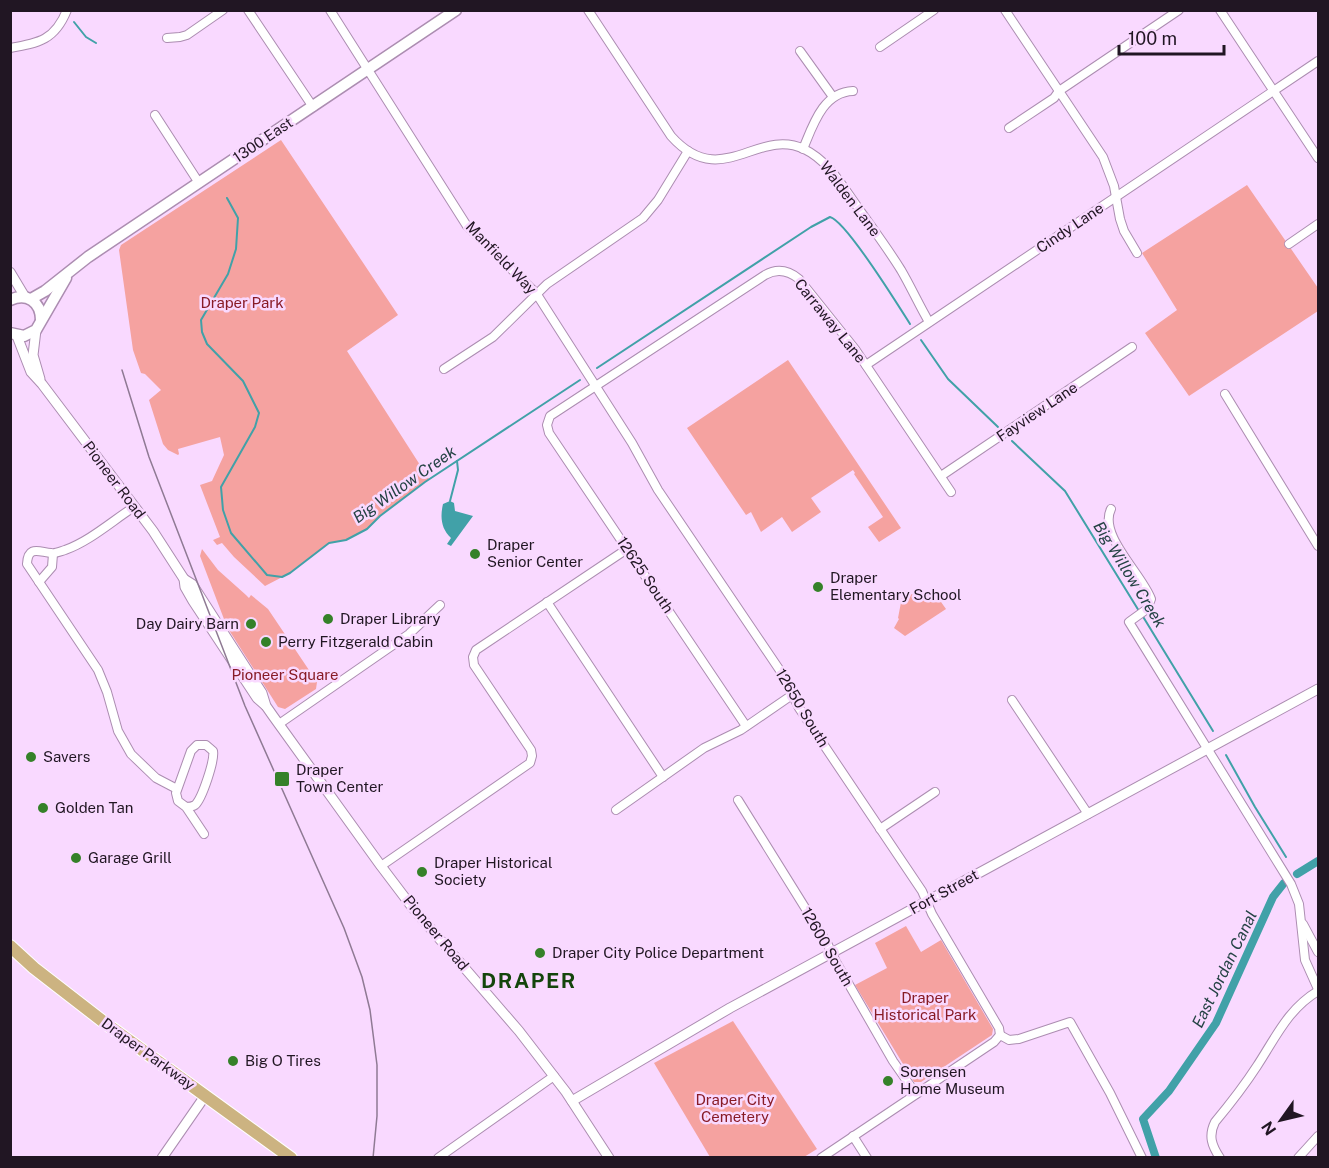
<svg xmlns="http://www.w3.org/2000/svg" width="1329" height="1168" font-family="'Public Sans',sans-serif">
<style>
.green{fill:#f5a2a0}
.water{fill:#41a1a8}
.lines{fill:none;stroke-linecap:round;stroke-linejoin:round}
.stream{stroke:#41a1a8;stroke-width:2}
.canal{stroke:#41a1a8;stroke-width:8}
.minor-casing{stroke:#ac8db1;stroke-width:10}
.tertiary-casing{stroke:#ac8db1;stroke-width:11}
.secondary-casing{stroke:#ac8db1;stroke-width:13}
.primary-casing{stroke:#fff;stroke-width:14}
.minor{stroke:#fff;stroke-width:8}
.tertiary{stroke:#fff;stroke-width:9}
.secondary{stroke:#fff;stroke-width:10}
.primary{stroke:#ccb381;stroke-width:12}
.tram{stroke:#8f7a94;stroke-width:1.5}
.poi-dot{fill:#358129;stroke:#f9d9ff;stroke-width:2}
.labels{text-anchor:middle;stroke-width:5;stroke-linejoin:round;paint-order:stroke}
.street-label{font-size:15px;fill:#211623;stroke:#f9d9ff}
.park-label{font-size:15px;fill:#881b26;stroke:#f9d9ff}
.poi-label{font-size:15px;fill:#211623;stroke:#f9d9ff;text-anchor:start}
.water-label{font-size:16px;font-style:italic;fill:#254345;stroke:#f9d9ff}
.district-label{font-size:21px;font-weight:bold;letter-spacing:1.5px;fill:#14450c;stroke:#f9d9ff}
</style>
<rect width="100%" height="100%" fill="#f9d9ff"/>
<g class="green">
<path d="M281 140 398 315 347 351 429 479 380 516 367 529 346 540 329 543 290 573 265 586 234 557 222 543 217 545 213 540 220 537 200 485 212 481 224 455 220 437 178 449 179 454 178 455 168 450 163 444 149 400 161 390 145 374 141 373 133 350 119 250 121 245Z"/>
<path d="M1247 185 1318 288V311L1189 396 1145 333 1177 310 1142 253Z"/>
<path d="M788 360 901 528 879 542 868 527 883 517 854 474 855 473 853 470 811 498 821 512 792 532 782 517 761 532 751 512 746 515 687 428Z"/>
<path d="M202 549 218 570 246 595 249 598 251 595 268 609 317 682 316 689 285 709 278 707 227 627 200 556Z"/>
<path d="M903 592 941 602 946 609 905 636 894 628 899 619 898 618Z"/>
<path d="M906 926 921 952 941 940 993 1029 992 1035 921 1082H914L855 985 887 968 875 943Z"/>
<path d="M733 1021 817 1149 804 1157H710L654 1063Z"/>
</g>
<path class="water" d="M450 501 454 503 455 511 473 516 451 546 447 544 451 538C441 529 440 517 443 504Z"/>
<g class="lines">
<g class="stream">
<path d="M74 22 86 37 96 43"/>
<path d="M227 198 238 218 236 249 228 274 201 320 202 332 207 344 243 381 259 413 255 427 221 487 223 510 231 533 267 575 282 577 290 573 329 543 346 540 367 529 380 516 425 482 580 380"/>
<path d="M921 340 948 379 998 427"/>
<path d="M597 368 811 227 830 217C846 221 898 305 910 324"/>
<path d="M1012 441 1065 491 1139 611"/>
<path d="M450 501 458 470 457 461"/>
<path d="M1142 615 1213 731"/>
<path d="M1226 755 1255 807 1286 857"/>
</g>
<g class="canal">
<path d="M1297 874 1318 861"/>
<path d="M1156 1158 1143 1119 1169 1091 1216 1023 1273 897 1284 883"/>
</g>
<g class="minor-casing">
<g id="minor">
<path d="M248 10 313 107"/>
<path d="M330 10 467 226 536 293 632 443 658 490 781 672 799 708 922 891 932 914 999 1028 1000 1035"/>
<path d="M588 10 671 136C721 192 757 127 804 149 829 161 843 187 859 209 873 229 888 249 901 270 911 287 919 305 929 322"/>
<path d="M1005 10 1103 157 1114 186 1120 219 1124 231 1137 253"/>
<path d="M1220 10 1318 158"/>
<path d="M167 38 180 37 187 35 223 10"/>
<path d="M880 47 934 10"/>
<path d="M10 48C39 43 55 40 67 10"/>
<path d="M800 51 833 97"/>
<path d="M155 115 199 183"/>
<path d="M1009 128 1054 98 1059 91 1179 10"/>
<path d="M803 149C813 125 823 92 853 91"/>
<path d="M1289 244 1318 224"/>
<path d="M866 365 1318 61"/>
<path d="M444 369 493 337 547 284 643 218 658 200 688 151"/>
<path d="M1225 394 1318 546"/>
<path d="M941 476 1132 347"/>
<path d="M134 507C112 521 90 541 65 550 61 551 55 554 51 553 39 552 28 545 27 564L98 670 107 692 118 731 131 754 156 778 177 789"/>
<path d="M1111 509C1098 535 1142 574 1151 599L1147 609 1129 622 1291 884 1299 904 1305 960 1318 989"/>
<path d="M39 582 52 567 53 554"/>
<path d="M547 602 663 777"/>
<path d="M1012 700 1088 814"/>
<path d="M279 724 409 634 440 605"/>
<path d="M746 726 549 433 547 425 550 416 765 275C777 268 788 270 799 279L855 349 951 492"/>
<path d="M738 800 827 943 836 962 893 1061 916 1094"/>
<path d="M186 807C190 807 192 807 195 805 202 799 215 760 213 751L206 745H197L191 751 176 793 178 801 186 807 204 834"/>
<path d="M616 810 704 748 741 730 792 695"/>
<path d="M880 829 935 792"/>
<path d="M381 866 530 763 532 756 531 750 474 665 473 657 476 650 627 549"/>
<path d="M1303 924 1318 952"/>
<path d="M1000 1035 1009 1040 1019 1039 1070 1022 1110 1093 1142 1158"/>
<path d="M853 1136 867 1158"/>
<path d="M438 1158 554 1076"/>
<path d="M821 1158 994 1042 1000 1035"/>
<path d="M1220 1158C1212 1146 1208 1136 1215 1122 1230 1104 1244 1086 1257 1066 1276 1037 1288 1009 1318 991"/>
<path d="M1298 1158 1318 1136"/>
</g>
</g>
<g class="tertiary-casing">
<g id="tertiary">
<path d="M10 272 25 297"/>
<path d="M36 330 33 355 40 379"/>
<path d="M17 336 31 372 42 384 153 531 184 579 185 587 193 601 257 698 265 705"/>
<path d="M184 579 192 584 262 693 266 706 273 716 381 866 412 907 519 1031 566 1092 609 1158"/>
<path d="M572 1101 730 1008 1318 689"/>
<path d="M162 1158 205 1096"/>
</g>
</g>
<g class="secondary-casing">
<g id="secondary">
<path d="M31 299 45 291 88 257 456 10"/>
<path d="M10 300C27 292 41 302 41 320"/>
<path d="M10 333 24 336 36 330 66 278"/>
</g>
</g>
<g class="primary-casing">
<path id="primary" d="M10 946 34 968 105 1023 291 1158"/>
</g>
<use href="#minor" class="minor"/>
<use href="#tertiary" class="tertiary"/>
<use href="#secondary" class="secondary"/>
<use href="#primary" class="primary"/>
<path class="tram" d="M122 370 149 457 245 706 344 928 362 977 370 1010 377 1065V1116L373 1158"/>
</g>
<g class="poi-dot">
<circle cx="475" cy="554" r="6"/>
<circle cx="818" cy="587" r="6"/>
<circle cx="328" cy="619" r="6"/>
<circle cx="251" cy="624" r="6"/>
<circle cx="266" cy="642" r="6"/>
<circle cx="31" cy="757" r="6"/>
<rect x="274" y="771" width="16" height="16" rx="3"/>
<circle cx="43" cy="808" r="6"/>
<circle cx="76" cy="858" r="6"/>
<circle cx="422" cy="872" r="6"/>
<circle cx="540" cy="953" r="6"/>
<circle cx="233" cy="1061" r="6"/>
<circle cx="888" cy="1081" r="6"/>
</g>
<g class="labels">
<g class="street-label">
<text transform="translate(263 140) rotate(-34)" y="5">1300 East</text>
<text transform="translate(850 199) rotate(53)" y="5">Walden Lane</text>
<text transform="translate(1070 228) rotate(-34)" y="5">Cindy Lane</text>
<text transform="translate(501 258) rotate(46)" y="5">Manfield Way</text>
<text transform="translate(830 321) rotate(51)" y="5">Carraway Lane</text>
<text transform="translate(1037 412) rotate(-34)" y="5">Fayview Lane</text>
<text transform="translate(114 480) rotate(53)" y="5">Pioneer Road</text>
<text transform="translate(645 575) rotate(56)" y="5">12625 South</text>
<text transform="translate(802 708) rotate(59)" y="5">12650 South</text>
<text transform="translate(944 892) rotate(-29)" y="5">Fort Street</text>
<text transform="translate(436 933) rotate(50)" y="5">Pioneer Road</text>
<text transform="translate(827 947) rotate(60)" y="5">12600 South</text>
<text transform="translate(148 1054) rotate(36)" y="5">Draper Parkway</text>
</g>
<g class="park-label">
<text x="242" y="308">Draper Park</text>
<text x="285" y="680">Pioneer Square</text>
<text x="925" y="1003">Draper<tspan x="925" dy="17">Historical Park</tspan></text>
<text x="735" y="1105">Draper City<tspan x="735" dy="17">Cemetery</tspan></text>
</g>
<g class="poi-label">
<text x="487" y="550">Draper<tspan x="487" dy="17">Senior Center</tspan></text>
<text x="830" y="583">Draper<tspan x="830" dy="17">Elementary School</tspan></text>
<text x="340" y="624">Draper Library</text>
<text x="239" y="629" text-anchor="end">Day Dairy Barn</text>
<text x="278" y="647">Perry Fitzgerald Cabin</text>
<text x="43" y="762">Savers</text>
<text x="296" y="775">Draper<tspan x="296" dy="17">Town Center</tspan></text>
<text x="55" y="813">Golden Tan</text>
<text x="88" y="863">Garage Grill</text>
<text x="434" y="868">Draper Historical<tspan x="434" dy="17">Society</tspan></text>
<text x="552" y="958">Draper City Police Department</text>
<text x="245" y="1066">Big O Tires</text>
<text x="900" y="1077">Sorensen<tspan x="900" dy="17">Home Museum</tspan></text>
</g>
<g class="water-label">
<text transform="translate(404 484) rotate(-35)" y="6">Big Willow Creek</text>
<text transform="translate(1130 574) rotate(58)" y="6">Big Willow Creek</text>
<text transform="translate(1224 969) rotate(-64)" y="6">East Jordan Canal</text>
</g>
<g class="district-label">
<text x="529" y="988">DRAPER</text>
</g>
</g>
<rect width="1329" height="1168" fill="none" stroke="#211623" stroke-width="24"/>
<g transform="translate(1281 1120) rotate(236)" stroke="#f9d9ff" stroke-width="4.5" paint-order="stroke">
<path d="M0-4.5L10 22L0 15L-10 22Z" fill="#211623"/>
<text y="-9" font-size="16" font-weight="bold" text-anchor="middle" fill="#211623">N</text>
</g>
<path d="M1119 45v9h105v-9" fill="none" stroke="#211623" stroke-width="3"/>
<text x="1128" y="45" font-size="18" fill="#211623" stroke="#f9d9ff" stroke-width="4.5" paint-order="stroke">100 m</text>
</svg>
